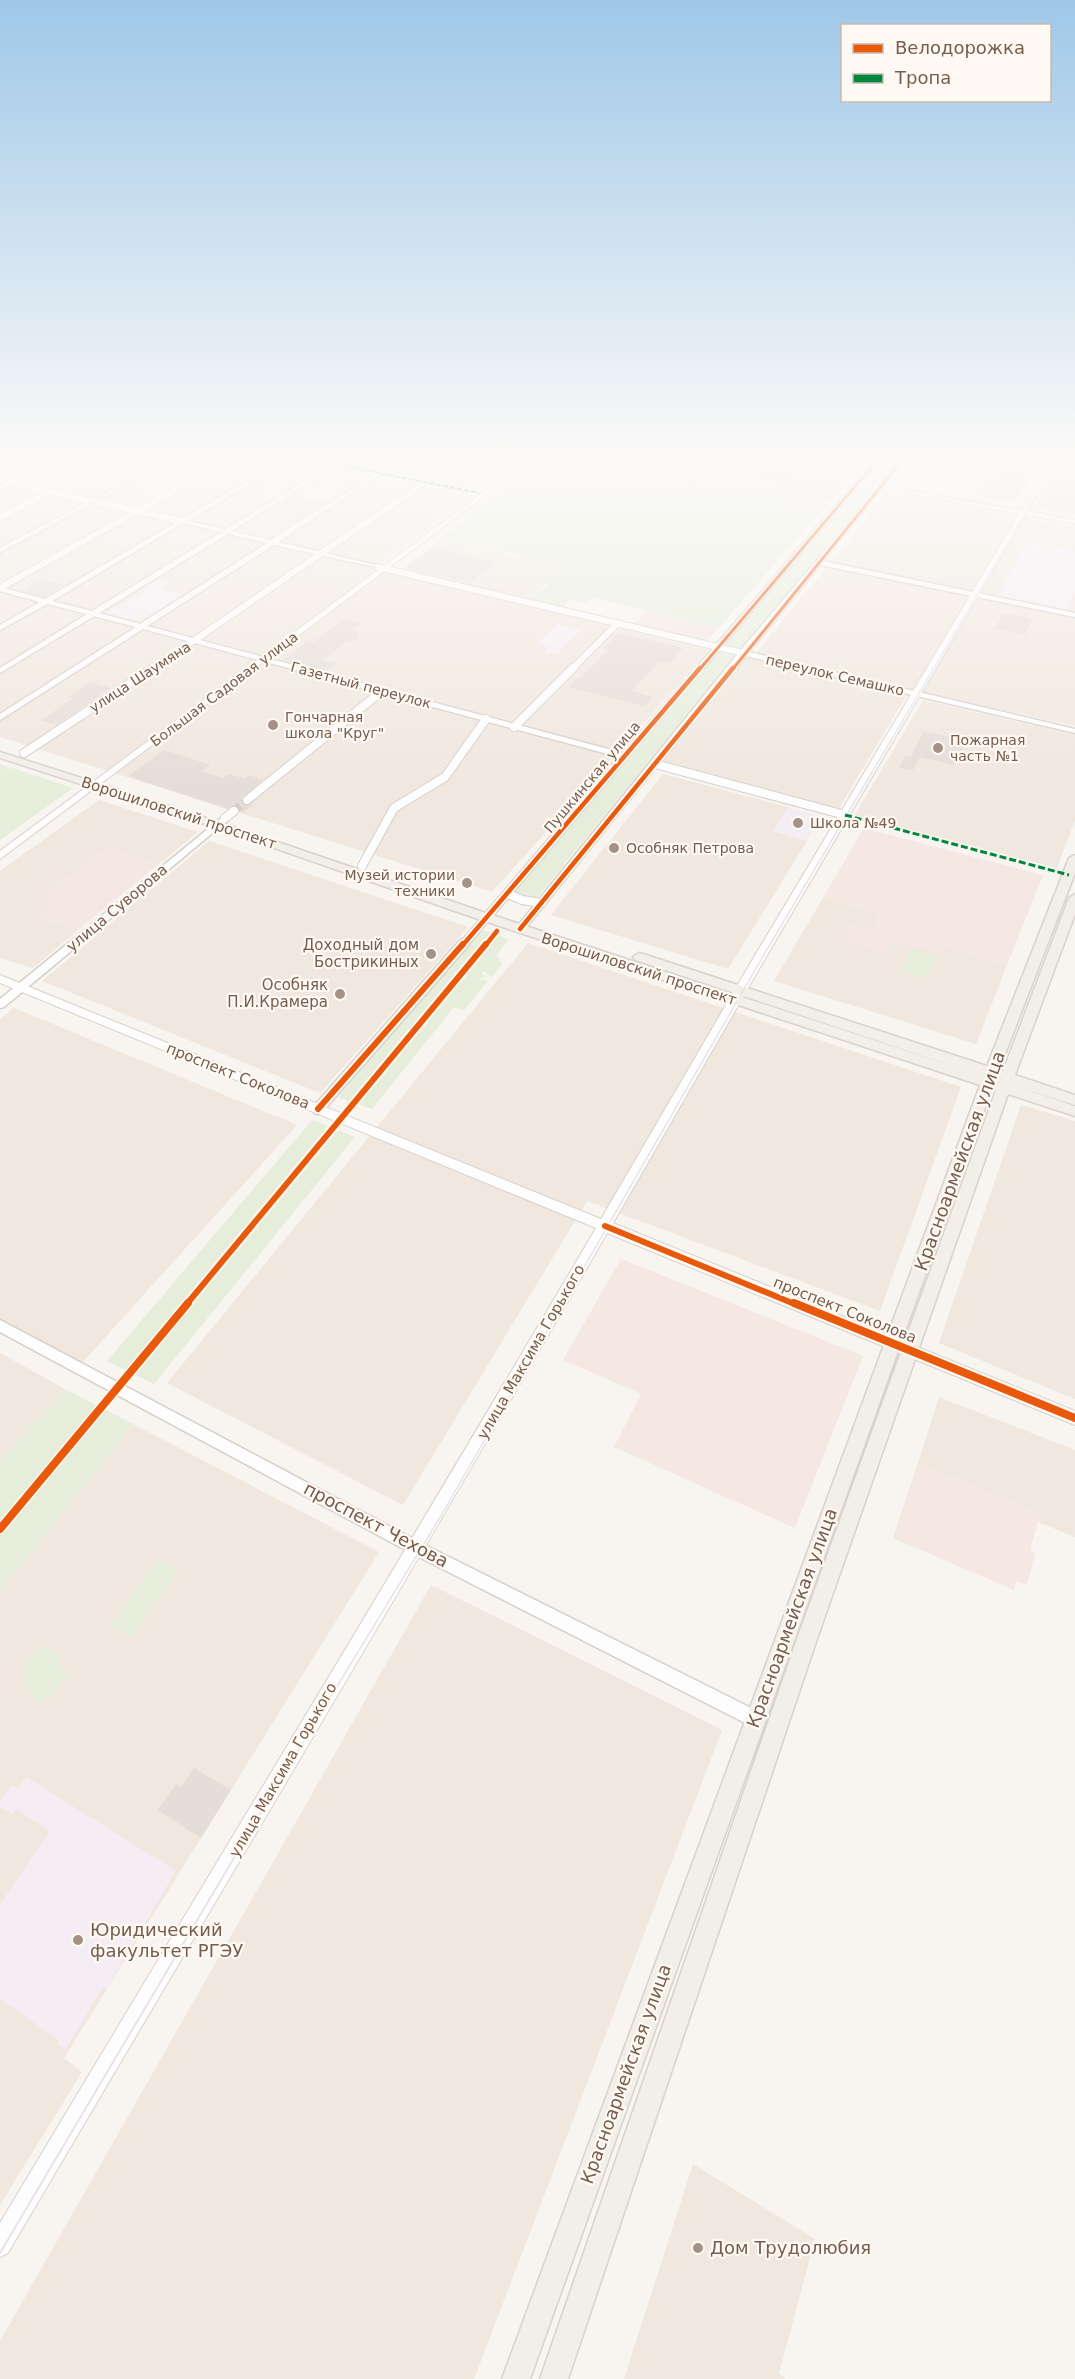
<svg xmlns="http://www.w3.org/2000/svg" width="1075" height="2379" font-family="'DejaVu Sans',sans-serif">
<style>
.residential{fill:#f0e7de}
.commercial{fill:#f5e7e2}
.education{fill:#f5edf4}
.green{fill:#e6eedb}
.building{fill:#e5ddd7}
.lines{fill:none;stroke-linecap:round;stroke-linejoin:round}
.minor-tunnel{stroke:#d8cec8;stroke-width:8;stroke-dasharray:8 4;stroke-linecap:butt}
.minor-far2-casing{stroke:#d6d0ca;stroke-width:8}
.minor-far1-casing{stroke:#d6d0ca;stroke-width:10}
.minor-casing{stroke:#d6d0ca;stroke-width:13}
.tertiary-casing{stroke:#d6d0ca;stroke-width:3}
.secondary-casing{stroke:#d8d1cb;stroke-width:2}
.primary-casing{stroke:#d9d1cc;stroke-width:3}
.minor-far2{stroke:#fefdfd;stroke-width:6}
.minor-far1{stroke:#fefdfd;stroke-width:8}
.minor{stroke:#fefdfd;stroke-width:10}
.tertiary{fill:#fefdfd;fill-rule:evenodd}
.secondary{fill:#fefdfd;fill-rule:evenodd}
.primary{fill:#f2eee8;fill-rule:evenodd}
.tram-far1{stroke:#e6e4e6;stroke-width:1.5}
.tram{stroke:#e6e4e6;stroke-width:2}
.quiet-far1{stroke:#00873e;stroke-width:2;stroke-dasharray:5 2;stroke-linecap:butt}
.quiet{stroke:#00873e;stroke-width:3;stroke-dasharray:7 3;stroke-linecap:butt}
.cycleway-far3-casing{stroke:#fef9f2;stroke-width:5}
.cycleway-far2-casing{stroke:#fef9f2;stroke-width:8}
.cycleway-far1-casing{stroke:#fef9f2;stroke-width:10}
.cycleway-casing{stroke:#fef9f2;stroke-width:11}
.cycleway-far3{stroke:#e8590c;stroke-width:3}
.cycleway-far2{stroke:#e8590c;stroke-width:4.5}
.cycleway-far1{stroke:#e8590c;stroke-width:6}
.cycleway{stroke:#e8590c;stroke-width:8}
.poi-dot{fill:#a49287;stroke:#fef9f2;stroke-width:2}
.labels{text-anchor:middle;stroke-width:4.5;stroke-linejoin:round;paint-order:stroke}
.far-street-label{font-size:14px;fill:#765d4f;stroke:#fef9f2}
.far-poi-label{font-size:14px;fill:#765d4f;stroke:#fef9f2;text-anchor:start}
.street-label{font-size:15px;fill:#765d4f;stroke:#fef9f2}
.poi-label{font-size:15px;fill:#765d4f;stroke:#fef9f2;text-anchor:end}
.near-street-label{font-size:18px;fill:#765d4f;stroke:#fef9f2}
.near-poi-label{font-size:18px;fill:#765d4f;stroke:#fef9f2;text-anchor:start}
</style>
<rect width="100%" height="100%" fill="#f8f4f0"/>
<g class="residential">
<path d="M0 457H57L6 482 140 515 245 457H524L373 569 709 650 492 892 0 737Z"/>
<path d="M549 457H658L641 473 546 459Z"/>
<path d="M767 457H870L857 472Z"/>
<path d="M986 457H1044L1016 502 976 495 981 488 978 486 990 468 980 466Z"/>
<path d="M1064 457H1075V516L1034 509Z"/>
<path d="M888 493 1075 527V726L754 655Z"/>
<path d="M441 539 520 557 523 555 566 564 529 599 402 570Z"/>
<path d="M743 656 908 693 838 810 656 762Z"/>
<path d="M923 700 1075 735V820L1057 868 855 815Z"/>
<path d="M663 774 788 807 773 831 807 841 728 969 551 915Z"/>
<path d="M99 800 198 832 159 864 107 847 41 896 54 901 36 916 77 931 33 968 0 958V871Z"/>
<path d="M209 841 468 927 320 1093 42 981Z"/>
<path d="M823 898 879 915 872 930 891 940 941 953 944 947 1007 965 976 1044 774 981Z"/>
<path d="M528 943 961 1087 880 1311 587 1201 403 1505 167 1383Z"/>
<path d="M14 1008 297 1125 82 1363 0 1320V1019Z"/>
<path d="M1021 1105 1075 1121V1399L939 1343Z"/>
<path d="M0 1353 65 1389 0 1462Z"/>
<path d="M939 1397 1075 1450V1537L1038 1522 1040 1513 918 1463Z"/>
<path d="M133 1424 379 1552 64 2058 82 2072 0 2205V1591Z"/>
<path d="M431 1585 722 1730 474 2379H0V2341Z"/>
<path d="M693 2164 815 2239 779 2374 786 2379H624Z"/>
</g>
<g class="commercial">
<path d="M72 457H172L91 499 18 482Z"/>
<path d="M183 457H215L147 493 157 496 134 508 99 500Z"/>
<path d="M696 458 844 485 819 513 785 507 790 500 675 477Z"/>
<path d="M647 611 719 628 707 641 634 624Z"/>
<path d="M864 828 1043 875 1007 965 945 947 941 954 892 940 885 953 842 940 851 924 872 930 879 915 823 898Z"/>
<path d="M107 847 159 864 77 931 35 916 54 901 40 896Z"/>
<path d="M621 1259 863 1356 795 1528 614 1447 641 1394 563 1360Z"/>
<path d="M918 1463 1040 1513 1030 1551 1035 1553 1027 1585 1016 1581 1014 1590 893 1538Z"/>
</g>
<g class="education">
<path d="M273 478 297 485 270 501 253 498 263 492 258 490 269 484 260 481Z"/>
<path d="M312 485 343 491 327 502 296 495Z"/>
<path d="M1027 542 1075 551V592L1067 610 997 596Z"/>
<path d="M160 578 170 581 160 588 183 594 148 617 142 616 134 621 106 613 139 595Z"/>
<path d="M558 624 576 629 585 627 557 654H546L548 647 537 643Z"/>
<path d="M788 807 822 816 807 841 773 831Z"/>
<path d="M26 1777 176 1871 107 1988 104 1986 65 2050 57 2044 59 2040 0 1999V1904L50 1831 16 1809 12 1814 0 1806V1801L12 1785 18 1789Z"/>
</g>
<g class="green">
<path d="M658 457 696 458 676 477 791 500 785 507 819 513 719 628 594 598 584 603 570 599 562 607 533 600 529 599 549 584 545 582 566 564 441 539 546 459 641 473Z"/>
<path d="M858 489 871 491 740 649 725 645Z"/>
<path d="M719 652 734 656 536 899 515 892Z"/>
<path d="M0 764 73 788 0 840Z"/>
<path d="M479 929 509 939 495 957H498L502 964 492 977 483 971 482 973 485 977 477 979 488 981 464 1010 454 1007 372 1109 338 1097 350 1084 347 1083 353 1076H356Z"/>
<path d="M913 948 940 957 929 979 901 971Z"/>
<path d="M312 1120 355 1137 154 1384 107 1361Z"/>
<path d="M65 1389 133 1424 0 1591V1462Z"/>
<path d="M158 1560 178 1571 131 1637 110 1626Z"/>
<path d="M42 1645 61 1655 60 1667 69 1672 49 1699 45 1697 38 1704 22 1681 24 1668Z"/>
</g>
<g class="building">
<path d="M764 471 844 485 843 489 833 500 794 491 796 487 755 480Z"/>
<path d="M1001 472 1031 477 1016 502 982 497Z"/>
<path d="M1056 484 1075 487V513L1033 507 1046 502Z"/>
<path d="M294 496 325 503 293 524 261 517Z"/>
<path d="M434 548 437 549 495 562 469 583 405 568Z"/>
<path d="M42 580 64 585 45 597 23 591Z"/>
<path d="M1003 613 1033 619 1025 635 995 629Z"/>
<path d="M345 619 361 623 351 630 359 632 358 641H347L323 660 336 663 328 672 283 660 308 641 314 642Z"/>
<path d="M619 633 683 648 669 664 659 662 631 691 653 697 644 706 568 687 577 678H580L609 650 603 649Z"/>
<path d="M90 682 111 688 56 725 41 720 74 698 68 697Z"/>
<path d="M924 731 966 741 954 765 920 757 912 771 899 768 905 756 910 757Z"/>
<path d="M164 750 211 765 202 771 223 778 229 774 245 779 249 775 263 780 241 798 245 806 256 803 242 813 236 805 227 809 128 776Z"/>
<path d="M194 1768 231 1790 201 1838 158 1810 176 1784 181 1787Z"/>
</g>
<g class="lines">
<path class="minor-tunnel" d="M234 811 247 800"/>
<g class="minor-far2-casing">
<g id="minor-far2">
<path d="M10 483 181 521"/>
<path d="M0 517 50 492"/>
<path d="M378 567 743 653"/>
<path d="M0 588 234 457"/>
<path d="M151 670 462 457"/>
<path d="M571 670 617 624"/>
</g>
</g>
<g class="minor-far1-casing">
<g id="minor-far1">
<path d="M514 727 573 668"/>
<path d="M24 753 153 668"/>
<path d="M655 764 845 815"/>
<path d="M247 800 382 691"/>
<path d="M225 818 234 811"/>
<path d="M362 866 394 808 445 777 486 719"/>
<path d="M508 894 522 900 542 903"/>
<path d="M462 946 493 910"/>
</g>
</g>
<g class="minor-casing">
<path id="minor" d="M318 1109 463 944"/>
</g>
<g class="tertiary-casing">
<g id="tertiary">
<path d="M2 457H9L0 462Z"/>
<path d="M61 457H68L0 490V486Z"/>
<path d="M174 457H181L0 553V548Z"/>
<path d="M288 457H295L188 521 226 529 344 457H351L232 531 271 540 401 457H408L278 542 380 566V568L274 545 147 626 623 753 856 482 861 483 496 912 493 913 488 910 490 908 619 757 143 629 0 720V714L136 627 94 616 0 673V668L87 614 47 604 0 630V625L40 602 0 591V587L45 599ZM183 523 221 532 92 611 52 601ZM228 534 267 543 140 624 99 613Z"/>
<path d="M877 457H883L864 479H860V477Z"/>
<path d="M902 457H908L886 483H882V481Z"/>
<path d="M880 485 882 488 823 561 1075 613V617L820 565 749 652 1075 729V733L746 656 523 931H517V927L740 651Z"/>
<path d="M225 815 229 818 228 820 4 1007 0 1008V999Z"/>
<path d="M0 1320 425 1545 761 1713 763 1719 761 1725 755 1727 749 1725 415 1555 0 1332Z"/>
</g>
</g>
<g class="secondary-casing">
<g id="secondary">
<path d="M530 457H537L0 859V851Z"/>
<path d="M709 457H722L1022 510 1054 457H1060L1028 511 1075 520V524L1026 515 766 957 613 1223 1075 1411V1425L607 1233C411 1575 208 1913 8 2253L0 2257V2223C199 1891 400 1562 596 1228L0 983V975L601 1219 754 957 1019 514Z"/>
</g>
</g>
<g class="primary-casing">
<path id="primary" d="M0 752 222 823 480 911 983 1076 635 960 633 957 639 953 643 954 987 1066 1069 858 1075 855V873L999 1070 1003 1071 1069 898 1075 894V914L1015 1075 1075 1095V1105L1012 1085 1075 1106V1116L1008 1094 818 1636 568 2379H540L798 1636 996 1090 992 1089 989 1097 530 2379H502L980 1085 472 917 214 827 0 758Z"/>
</g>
<use href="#minor-far2" class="minor-far2"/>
<use href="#minor-far1" class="minor-far1"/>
<use href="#minor" class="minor"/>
<use href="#tertiary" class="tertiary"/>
<use href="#secondary" class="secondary"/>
<use href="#primary" class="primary"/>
<g class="tram-far1">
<path d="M726 457 1007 508H1023L1031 503"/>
<path d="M0 552 180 457"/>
<path d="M285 1772 442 1514 762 958 1059 457"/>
</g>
<path class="tram" d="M0 2253 286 1770"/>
<path class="quiet-far1" d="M299 457 479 493"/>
<path class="quiet" d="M845 815 1069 875"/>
<g class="cycleway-far3-casing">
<g id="cycleway-far3">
<path d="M699 670 880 457"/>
<path d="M732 670 905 457"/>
</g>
</g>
<g class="cycleway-far2-casing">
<g id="cycleway-far2">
<path d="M520 929 733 668"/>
<path d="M462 946 700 668"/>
<path d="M485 946 497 931"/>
</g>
</g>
<g class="cycleway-far1-casing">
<g id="cycleway-far1">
<path d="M318 1109 463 944"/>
<path d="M605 1226 797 1305"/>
<path d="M186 1305 486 944"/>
</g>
</g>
<g class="cycleway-casing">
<g id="cycleway">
<path d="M794 1303 1075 1418"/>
<path d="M0 1529 188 1303"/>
</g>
</g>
<use href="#cycleway-far3" class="cycleway-far3"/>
<use href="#cycleway-far2" class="cycleway-far2"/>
<use href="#cycleway-far1" class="cycleway-far1"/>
<use href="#cycleway" class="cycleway"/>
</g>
<linearGradient id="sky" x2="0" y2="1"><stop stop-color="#9fc8e8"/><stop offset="0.58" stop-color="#fcfaf8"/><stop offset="1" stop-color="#fcfaf8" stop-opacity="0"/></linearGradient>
<rect width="1075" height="790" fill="url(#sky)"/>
<g class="poi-dot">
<circle cx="273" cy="725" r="6"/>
<circle cx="938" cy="748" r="6"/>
<circle cx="798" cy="823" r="6"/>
<circle cx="614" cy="848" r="6"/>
<circle cx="467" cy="883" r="6"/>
<circle cx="431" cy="954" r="6"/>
<circle cx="340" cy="994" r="6"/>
<circle cx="78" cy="1940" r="6"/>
<circle cx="698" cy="2248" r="6"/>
</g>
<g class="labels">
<g class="far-street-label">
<text transform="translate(835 675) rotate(13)" y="5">переулок Семашко</text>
<text transform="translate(140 677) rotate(-33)" y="5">улица Шаумяна</text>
<text transform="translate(361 685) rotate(15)" y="5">Газетный переулок</text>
<text transform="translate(224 689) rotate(-37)" y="5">Большая Садовая улица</text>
<text transform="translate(592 777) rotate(-50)" y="5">Пушкинская улица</text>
</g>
<g class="far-poi-label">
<text x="285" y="722">Гончарная<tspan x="285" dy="16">школа "Круг"</tspan></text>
<text x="950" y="745">Пожарная<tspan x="950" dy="16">часть №1</tspan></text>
<text x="810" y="828">Школа №49</text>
<text x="626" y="853">Особняк Петрова</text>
<text x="455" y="880" text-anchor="end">Музей истории<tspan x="455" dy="16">техники</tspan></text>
</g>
<g class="street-label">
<text transform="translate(179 813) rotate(18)" y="5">Ворошиловский проспект</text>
<text transform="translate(117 908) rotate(-40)" y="5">улица Суворова</text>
<text transform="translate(639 969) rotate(18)" y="5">Ворошиловский проспект</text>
<text transform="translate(238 1076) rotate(22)" y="5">проспект Соколова</text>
<text transform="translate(845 1310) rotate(22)" y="5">проспект Соколова</text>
<text transform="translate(531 1352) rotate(-60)" y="5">улица Максима Горького</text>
<text transform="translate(283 1770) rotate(-60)" y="5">улица Максима Горького</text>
</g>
<g class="poi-label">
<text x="419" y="950">Доходный дом<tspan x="419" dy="17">Бострикиных</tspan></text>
<text x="328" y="990">Особняк<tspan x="328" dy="17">П.И.Крамера</tspan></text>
</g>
<g class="near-street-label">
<text transform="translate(960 1161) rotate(-70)" y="6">Красноармейская улица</text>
<text transform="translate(376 1525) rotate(28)" y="6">проспект Чехова</text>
<text transform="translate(792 1618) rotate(-70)" y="6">Красноармейская улица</text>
<text transform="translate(626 2074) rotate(-70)" y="6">Красноармейская улица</text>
</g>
<g class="near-poi-label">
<text x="90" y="1936">Юридический<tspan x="90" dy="21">факультет РГЭУ</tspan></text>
<text x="710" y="2254">Дом Трудолюбия</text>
</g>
</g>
<rect x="841" y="24" width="210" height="78" fill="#fef9f2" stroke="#c8bbb1" stroke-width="1.5"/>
<rect x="853" y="44" width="30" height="9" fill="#e8590c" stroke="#c8bbb1" stroke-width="1.5"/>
<text x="895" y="54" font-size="18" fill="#765d4f">Велодорожка</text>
<rect x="853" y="74" width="30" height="9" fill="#00873e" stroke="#c8bbb1" stroke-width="1.5"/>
<text x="895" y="84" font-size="18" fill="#765d4f">Тропа</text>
</svg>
